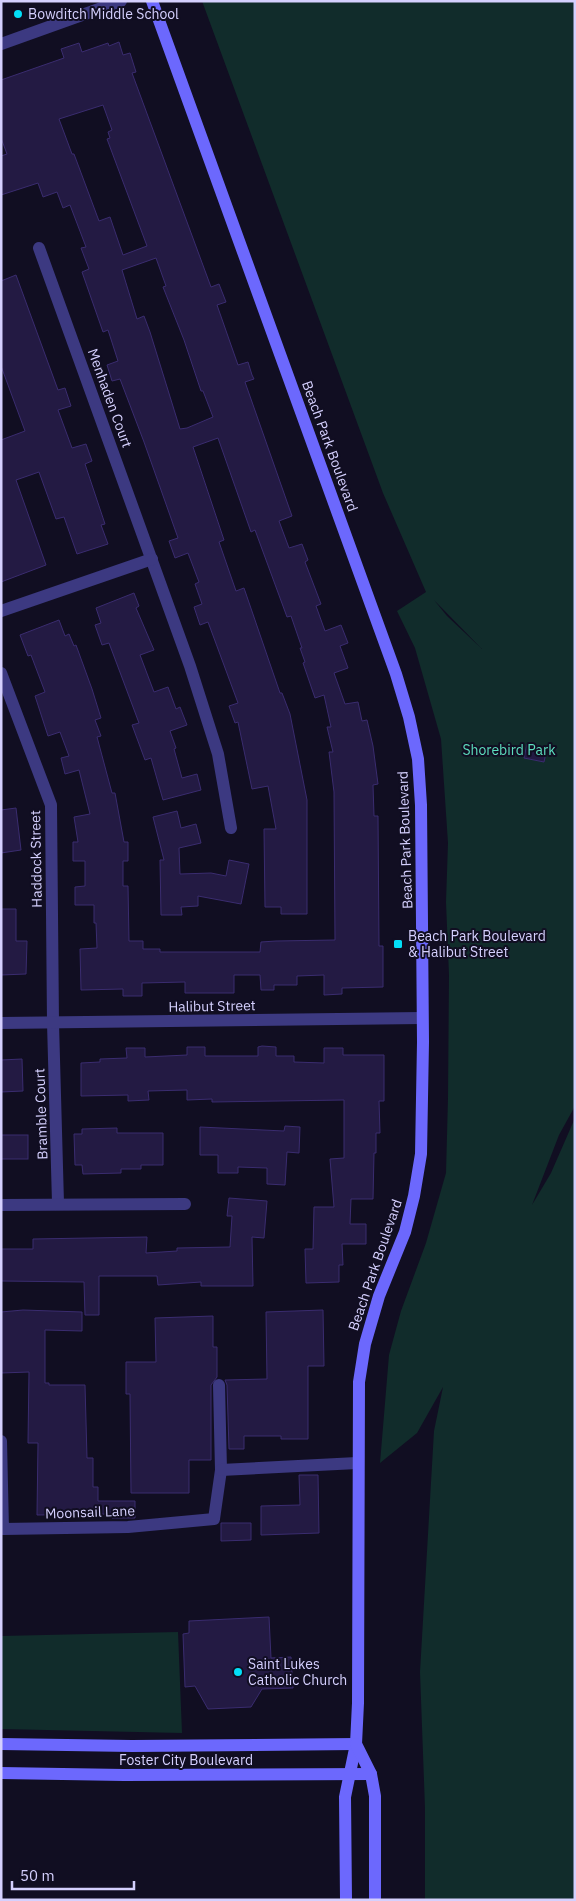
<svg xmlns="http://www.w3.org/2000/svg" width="576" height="1901" font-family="'IBM Plex Sans',sans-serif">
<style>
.green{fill:#112c2b;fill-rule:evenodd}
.building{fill:#231a43;stroke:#3a2c6f;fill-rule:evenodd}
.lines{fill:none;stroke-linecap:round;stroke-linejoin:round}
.minor{stroke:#3c3981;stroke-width:12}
.secondary{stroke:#6c68fd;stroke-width:12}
.poi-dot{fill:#03def7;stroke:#110e22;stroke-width:2}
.labels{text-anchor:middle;stroke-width:4;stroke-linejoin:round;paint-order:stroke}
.poi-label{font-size:14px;fill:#d5d0fe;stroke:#110e22;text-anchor:start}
.street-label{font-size:14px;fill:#d5d0fe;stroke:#110e22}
.park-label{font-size:14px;fill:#5ddebe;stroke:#110e22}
</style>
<rect width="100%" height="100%" fill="#110e22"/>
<g class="green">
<path d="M202 1H575V1106L559 1135 532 1205 551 1173 575 1118V1900H425V1808L420 1672 434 1431 443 1387 417 1433 380 1463 389 1355 401 1311 426 1243 446 1173 448 1098 449 975 446 902 448 843 441 739 415 648 397 611 426 592 383 493ZM434 600 482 649 447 616Z"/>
<path d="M178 1632 182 1733 1 1729V1636Z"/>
</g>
<g class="building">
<path d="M119 42 123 55 130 53 136 72 132 73 211 287 219 284 226 302 217 305 238 365 248 362 252 375 254 379 245 382 292 516 279 521 289 548 302 544 308 560 305 562 321 604 316 606 325 631 341 625 348 643 340 646 348 668 334 673 345 704 358 702 362 721 367 720 373 746 378 784 373 785 374 816H378L379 946H383V987L342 988V994L324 995V975L297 976V985H274V990H261L260 975H234V993H185V982L142 983V996H123V989L81 990 80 949 97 948 96 923H94V905H75V887L85 886V861H73V842H78L74 817 90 814 79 770 65 774 61 758 69 756 60 732 48 736 35 696 45 692 31 655 28 656 20 635 59 620 65 636 69 634 74 646 76 645 92 689 101 718 95 720 101 736 97 737 112 793H115L124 842H128V861H123V886H128L129 941H143V949H160V952H260L261 942 276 941 335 940 334 792 329 752H333L327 727H331L324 695 315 698 303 663 305 662 300 648H302L291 616 287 617 255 530 251 532 218 438 193 447 224 540 219 542 236 591 244 588 280 693H282L290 714 307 800V914H281V907H265L264 829H276L268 786 252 789 238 722 235 723 229 706 238 703 208 622 200 625 194 607 202 604 195 584 199 582 188 553 175 558 169 541 178 538 144 442 120 379 112 381 107 365 118 361 108 330 103 332 82 272 89 269 81 248 86 247 70 205 63 208 57 192 43 197 38 183 1 195V156L7 154 1 138V80L64 58 61 49 79 43 82 52 108 43 109 46ZM103 105 112 130 108 132 110 138 107 139 147 246 123 255 110 217 99 221 74 154H72L59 119ZM156 258 166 286 163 287 184 340 201 391H203L213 417 187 428 180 429 150 332 144 316 137 319 122 270Z"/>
<path d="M16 275 58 390 65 388 71 406 58 410 72 448 86 444 92 461 85 464 105 524 101 525 108 544 77 554 64 517 56 519 39 472 16 480 46 565 1 582V440L25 431 1 366V281Z"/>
<path d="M134 593 139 606 136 608 154 650 140 655 154 692 168 687 176 709 180 707 187 725 170 731 176 748 174 749 182 778 197 774 201 790 163 800 151 758 145 760 132 725 139 723 109 643 102 645 95 625 101 623 96 608Z"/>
<path d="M527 744 547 748 544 762 524 758Z"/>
<path d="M16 808 21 850 1 853V810Z"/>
<path d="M177 811 181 828 196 824 201 843 179 848 180 874 211 873 226 876 229 860 249 864 241 904 198 896V906L181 907 182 915H161L160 860H164L153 817Z"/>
<path d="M1 909H16V941H27L26 974 1 975Z"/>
<path d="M262 1046 276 1047V1056H294V1062L324 1063V1048H343V1055H384V1101H379L380 1133H376V1153H374L373 1199H351L350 1224H366V1244H342L343 1265H339V1282L306 1283 305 1249H313L314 1207H334L330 1159 344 1158V1100L212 1102V1099L187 1100V1090L148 1091 149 1100 128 1101V1095L81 1096V1063L100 1062V1059L127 1058 126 1048H145V1057L187 1055V1047H205V1056H258V1047Z"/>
<path d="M22 1059 23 1091 1 1092V1060Z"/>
<path d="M285 1126 300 1127 299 1153 287 1152 285 1185 267 1184V1168L238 1167V1173H218V1155H200V1127L284 1131Z"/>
<path d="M117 1128V1133H163V1165H141V1169H121V1173L83 1174 82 1165H75L74 1134H82V1129Z"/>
<rect x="1" y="1135" width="27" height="24"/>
<path d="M229 1198 267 1201 264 1238 252 1237 253 1286H201V1282L158 1285 157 1276H99V1315H85L84 1282 1 1281V1249H33V1239L147 1237 146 1253 177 1251V1248L230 1247 232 1216H227Z"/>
<path d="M23 1310 82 1312V1331L45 1330V1383H49V1385H85L87 1458H93V1487H98V1501H135V1518H112V1514L37 1515 38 1443H28L29 1372 1 1373V1312Z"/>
<path d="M323 1310 324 1366H308V1439H281V1436H244V1449H229L227 1385 225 1380 267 1379 266 1312Z"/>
<path d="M213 1316V1347H217V1377L211 1385V1460H189V1493H131L130 1394H126V1362H156L155 1318Z"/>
<path d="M299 1475H318L319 1533 261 1535V1506L300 1505Z"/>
<path d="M221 1523H251V1540L221 1541Z"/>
<path d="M269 1617 271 1658 291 1657 293 1688 262 1689 251 1707 208 1709 195 1686 185 1687 183 1634 189 1633V1621Z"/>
</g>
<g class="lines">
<g class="minor">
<path d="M1 44 121 1"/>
<path d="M39 248 190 666 218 754 231 828"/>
<path d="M1 611 152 559"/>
<path d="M1 673 51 805 53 1023 58 1203"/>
<path d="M1 1023 422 1018"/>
<path d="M1 1205 185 1204"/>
<path d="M1 1441 3 1529 128 1527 214 1519 221 1470 219 1385"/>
<path d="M221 1470 357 1463"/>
</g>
<g class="secondary">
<path d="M152 1 396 674 409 717 418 759 421 805 423 1042 421 1154 414 1196 405 1232 379 1296 365 1344 359 1382 358 1703 356 1744 345 1797 346 1900"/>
<path d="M1 1744 132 1746 356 1744"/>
<path d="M356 1744 371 1774 375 1796V1900"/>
<path d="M1 1773 124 1775 371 1774"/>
</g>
</g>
<g class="poi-dot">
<circle cx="18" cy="14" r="5"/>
<rect x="393" y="939" width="10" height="10" rx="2.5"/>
<circle cx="238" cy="1672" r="5"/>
</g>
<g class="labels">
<g class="poi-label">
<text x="28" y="19">Bowditch Middle School</text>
<text x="408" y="941">Beach Park Boulevard<tspan x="408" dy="16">&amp; Halibut Street</tspan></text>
<text x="248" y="1669">Saint Lukes<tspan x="248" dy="16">Catholic Church</tspan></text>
</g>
<g class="street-label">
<text transform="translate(110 398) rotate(70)" y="5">Menhaden Court</text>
<text transform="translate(330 446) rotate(70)" y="5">Beach Park Boulevard</text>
<text transform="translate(405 840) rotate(-92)" y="5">Beach Park Boulevard</text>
<text transform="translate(36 859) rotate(-91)" y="5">Haddock Street</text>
<text transform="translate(212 1006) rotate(-1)" y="5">Halibut Street</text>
<text transform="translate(41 1114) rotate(-92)" y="5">Bramble Court</text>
<text transform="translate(375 1265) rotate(-71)" y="5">Beach Park Boulevard</text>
<text transform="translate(90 1512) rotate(-2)" y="5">Moonsail Lane</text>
<text x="186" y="1765">Foster City Boulevard</text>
</g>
<g class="park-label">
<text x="509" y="755">Shorebird Park</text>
</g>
</g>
<rect width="576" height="1901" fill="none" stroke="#d5d0fe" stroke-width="5"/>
<path d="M12 1881v8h122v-8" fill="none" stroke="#d5d0fe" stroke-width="2.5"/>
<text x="20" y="1881" font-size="15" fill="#d5d0fe" stroke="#110e22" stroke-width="4" paint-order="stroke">50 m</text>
</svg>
